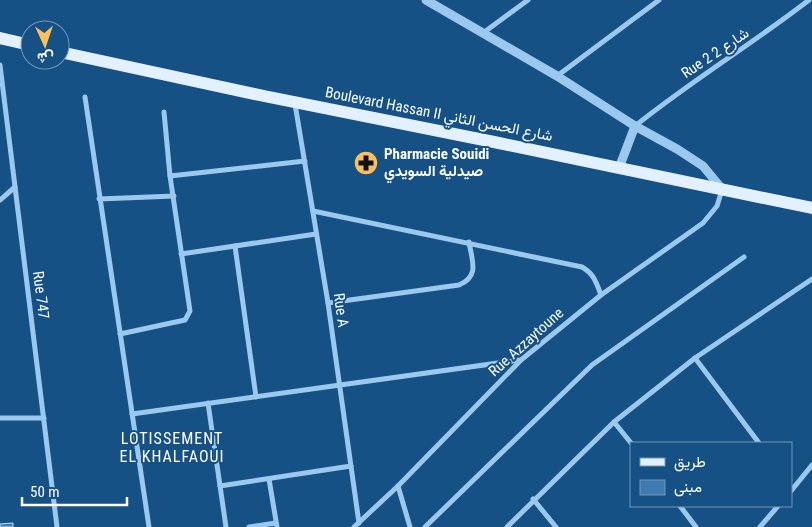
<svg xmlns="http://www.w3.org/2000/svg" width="812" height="527" font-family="'Roboto Condensed',Vazirmatn,sans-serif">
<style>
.building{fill:#3e7bb0;stroke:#c1e0fa}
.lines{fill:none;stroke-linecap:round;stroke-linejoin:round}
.minor{stroke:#9bc8ee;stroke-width:5}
.tertiary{stroke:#9bc8ee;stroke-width:9}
.primary{stroke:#e2f0ff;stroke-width:12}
.labels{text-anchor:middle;stroke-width:4;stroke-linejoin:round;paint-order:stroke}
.street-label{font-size:15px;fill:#fff;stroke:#165186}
.poi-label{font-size:15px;font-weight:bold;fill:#fff;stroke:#165186;text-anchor:start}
.neighbourhood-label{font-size:16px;letter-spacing:1px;fill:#fff;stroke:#165186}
</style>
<rect width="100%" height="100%" fill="#165186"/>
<path class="building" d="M13 523V527H0V524Z"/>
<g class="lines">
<g class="minor">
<path d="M483 33 528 0"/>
<path d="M0 65 57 527"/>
<path d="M557 76 659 0"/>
<path d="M85 97 149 527"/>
<path d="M295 104 328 303 359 523"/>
<path d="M635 126C691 81 752 44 809 0"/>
<path d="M170 176 305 161"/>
<path d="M99 199 174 196"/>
<path d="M0 200 15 187"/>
<path d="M313 211 582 267C594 274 596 282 601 295"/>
<path d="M235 246 256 397"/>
<path d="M181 254 316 234"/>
<path d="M328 303 459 285C480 276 472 261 469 242"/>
<path d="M120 334 185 320 190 311 170 176 164 112"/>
<path d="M695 358 759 443"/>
<path d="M208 403 226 527"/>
<path d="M132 414 520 360"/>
<path d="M0 418H44"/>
<path d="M614 422 631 443"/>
<path d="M269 479 277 527"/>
<path d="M220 486 351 466"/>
<path d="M398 486 410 527"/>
<path d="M791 491 812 465"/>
<path d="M533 499 556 527"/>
<path d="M680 506 696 527"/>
<path d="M249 527 276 523"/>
<path d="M354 527 398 486 521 360 601 295 703 223 717 206 722 190"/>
<path d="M425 527 592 365 744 257"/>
<path d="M507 527 614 422 695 358 812 279"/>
<path d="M760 527 778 506"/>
</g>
<g class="tertiary">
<path d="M426 0 557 76 635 126 677 149 703 166 722 189"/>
<path d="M619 168 635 126"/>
</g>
<g class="primary">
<path d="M0 38 30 45"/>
<path d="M60 52 264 96 494 142 812 208"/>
</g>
</g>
<defs>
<g id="pharmacy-disc" transform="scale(1.25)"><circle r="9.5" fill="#ffc058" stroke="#165186"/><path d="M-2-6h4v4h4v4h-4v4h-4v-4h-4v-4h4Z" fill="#111"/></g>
</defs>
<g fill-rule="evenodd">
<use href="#pharmacy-disc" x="366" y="163"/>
</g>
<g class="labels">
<g class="street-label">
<text transform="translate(715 53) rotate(-34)" y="5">Rue 2 شارع 2</text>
<text transform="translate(439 114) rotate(11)" y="5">Boulevard Hassan II شارع الحسن الثاني</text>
<text transform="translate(41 295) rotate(83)" y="5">Rue 747</text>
<text transform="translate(341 310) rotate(82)" y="5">Rue A</text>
<text transform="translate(526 342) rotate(-42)" y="5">Rue Azzaytoune</text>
</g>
<g class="poi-label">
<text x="384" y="159">Pharmacie Souidi<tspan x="384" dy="17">صيدلية السويدي</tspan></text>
</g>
<g class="neighbourhood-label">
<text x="172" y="444">LOTISSEMENT<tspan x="172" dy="18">EL KHALFAOUI</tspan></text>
</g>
</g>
<rect x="630" y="442" width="162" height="65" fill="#165186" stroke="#7397b6"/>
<rect x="640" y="458" width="25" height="8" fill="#e2f0ff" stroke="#7397b6"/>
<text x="674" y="467" font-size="15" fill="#ffffff">طريق</text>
<rect x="640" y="480" width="25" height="15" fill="#3e7bb0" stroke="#7397b6"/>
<text x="674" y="492" font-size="15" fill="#ffffff">مبنى</text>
<g transform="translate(45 45) rotate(177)"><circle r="24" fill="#165186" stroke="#7397b6"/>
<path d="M0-4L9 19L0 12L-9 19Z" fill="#ffc058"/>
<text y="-8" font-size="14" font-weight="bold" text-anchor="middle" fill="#ffffff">ش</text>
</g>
<path d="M22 497v8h105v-8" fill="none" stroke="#ffffff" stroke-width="2.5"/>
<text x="30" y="497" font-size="15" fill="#ffffff" stroke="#165186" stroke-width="4" paint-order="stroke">50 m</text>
</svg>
